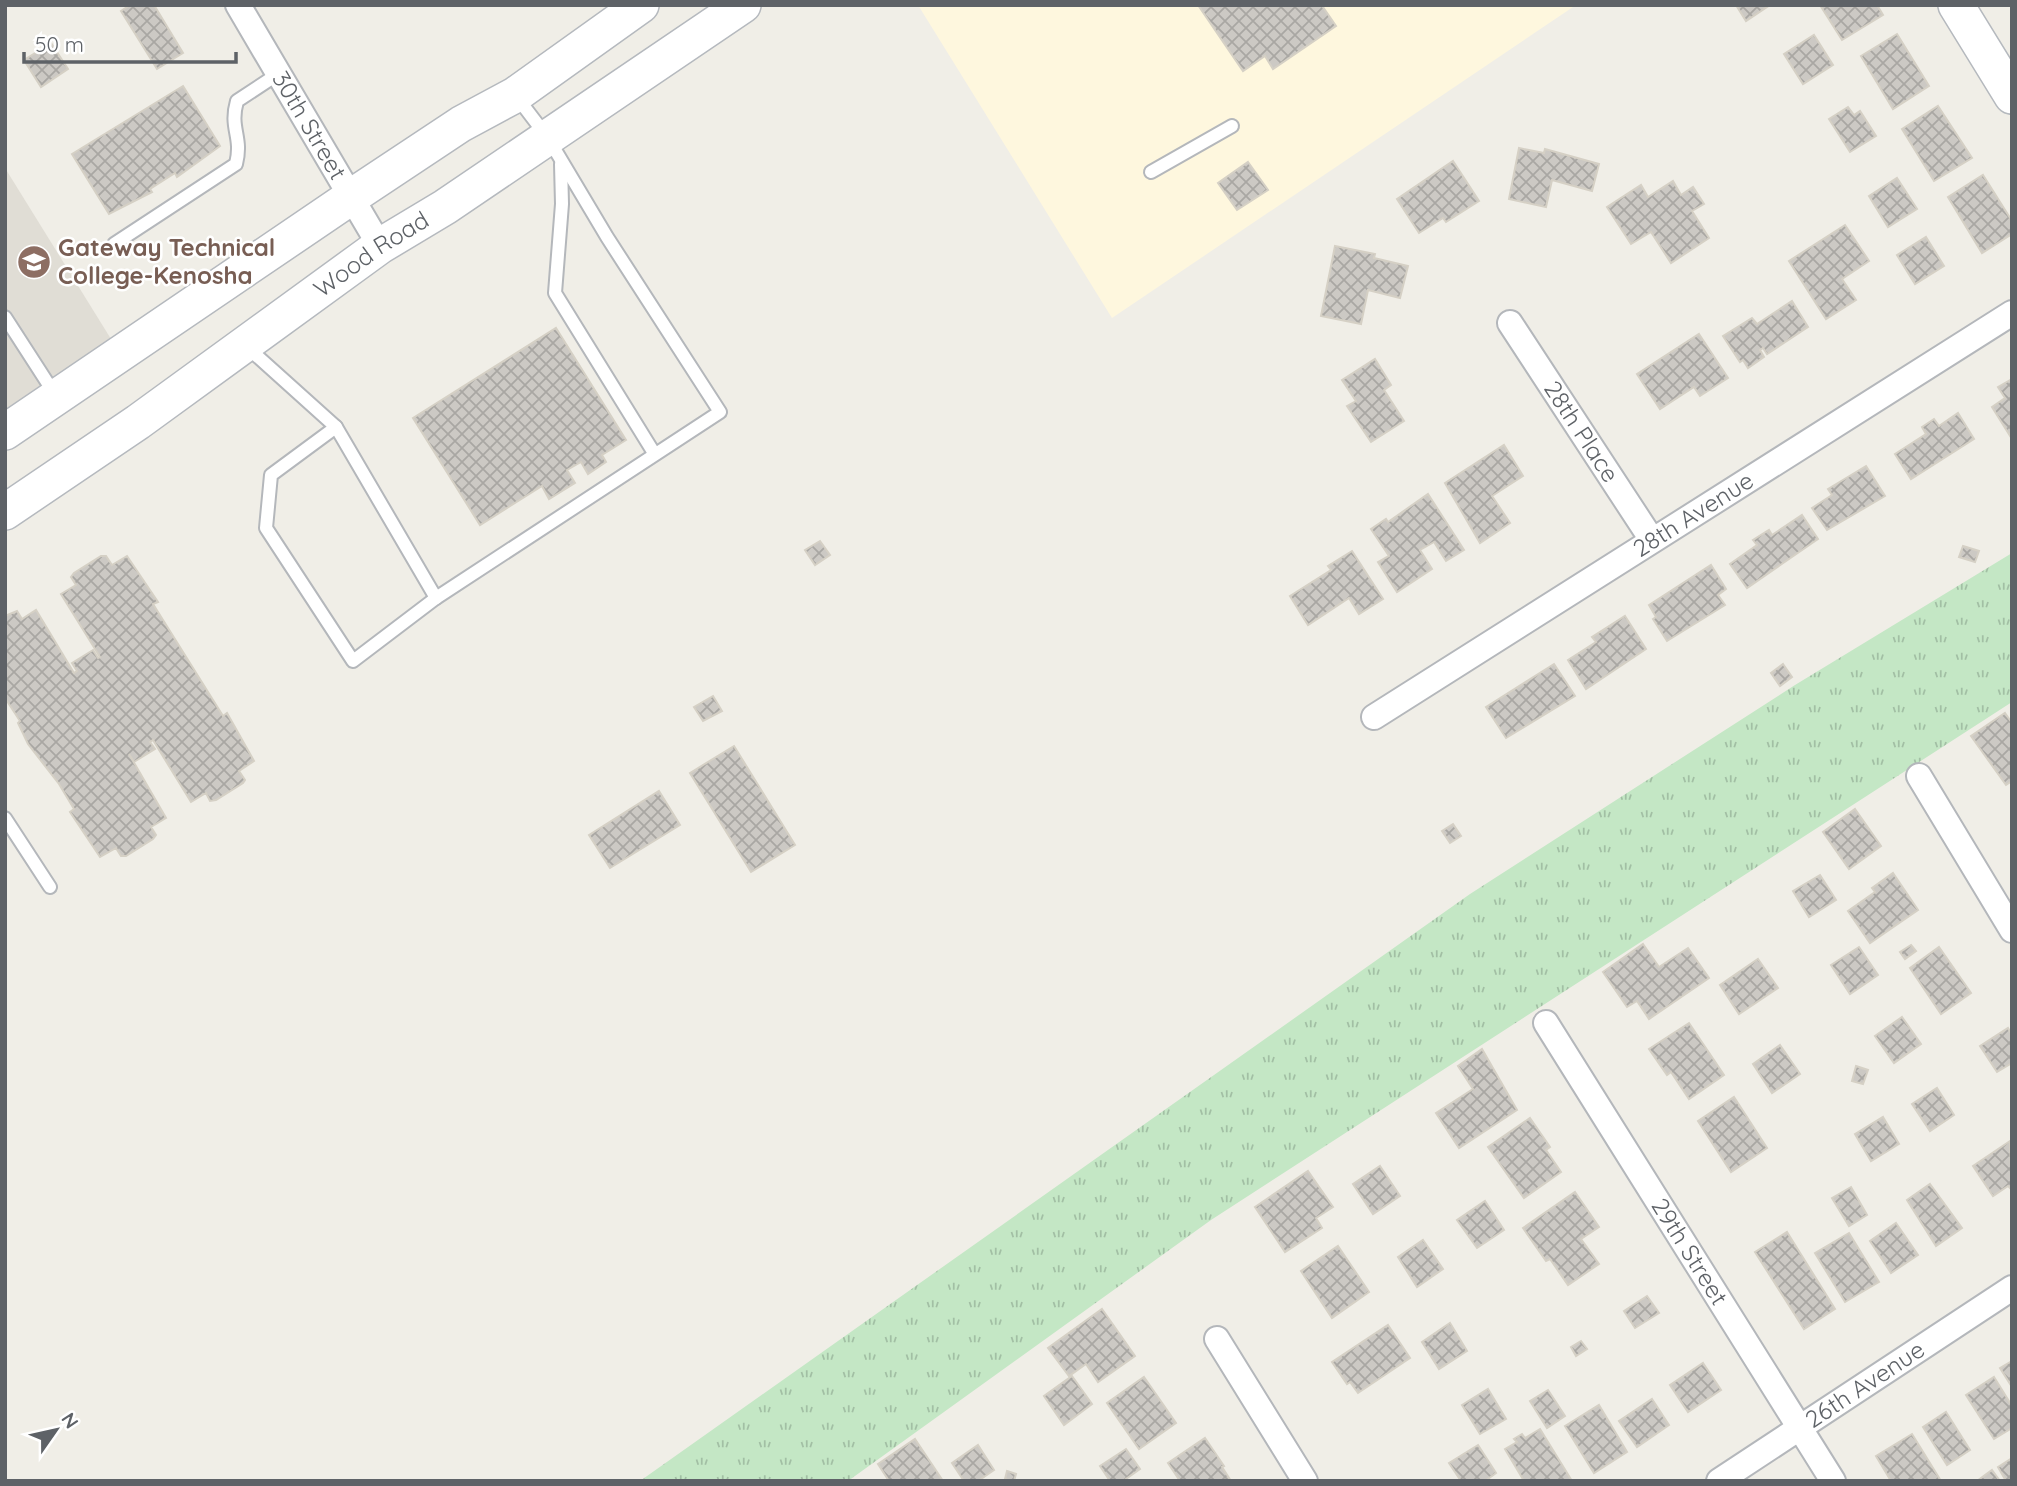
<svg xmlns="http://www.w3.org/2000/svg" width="2017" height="1486" font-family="Quicksand,sans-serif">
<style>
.commercial{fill:#fef7de}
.education{fill:#e0ddd5}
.grass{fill:url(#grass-tufts)}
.building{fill:url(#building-cross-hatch);stroke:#d5d0c5;stroke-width:2}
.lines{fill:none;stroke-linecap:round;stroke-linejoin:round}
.lane-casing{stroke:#b4b7bb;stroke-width:16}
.street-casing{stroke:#b4b7bb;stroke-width:28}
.secondary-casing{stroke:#b5b9be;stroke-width:38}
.lane{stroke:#fff;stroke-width:12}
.street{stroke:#fff;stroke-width:24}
.secondary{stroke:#fff;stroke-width:35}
.labels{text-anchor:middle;stroke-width:5;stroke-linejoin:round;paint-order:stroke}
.street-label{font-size:24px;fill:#5e6267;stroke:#fff}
.education-label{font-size:24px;font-weight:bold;fill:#785e54;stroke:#fff;text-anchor:start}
</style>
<defs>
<pattern id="grass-tufts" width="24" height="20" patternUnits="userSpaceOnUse" patternTransform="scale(1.75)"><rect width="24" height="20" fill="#c4e7c5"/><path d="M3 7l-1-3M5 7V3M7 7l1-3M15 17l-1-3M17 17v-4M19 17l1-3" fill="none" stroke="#a2bfa4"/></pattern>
<pattern id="building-cross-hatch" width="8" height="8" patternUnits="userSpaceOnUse" patternTransform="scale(1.75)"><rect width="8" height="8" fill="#ccc9c4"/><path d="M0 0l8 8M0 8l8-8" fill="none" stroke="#a9a7a3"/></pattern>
</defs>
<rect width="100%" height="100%" fill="#f0eee7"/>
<path class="commercial" d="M918 5H1576L1112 318Z"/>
<path class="education" d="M5 168 111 339 5 411Z"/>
<path class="grass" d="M2012 553V702L1211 1220 848 1481H640L1470 894 1795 685Z"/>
<g class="building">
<path d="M130 5H154L183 53 157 69 121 11Z"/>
<path d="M1198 5H1325L1323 7 1336 26 1273 69 1265 56 1243 71Z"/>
<path d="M1736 5H1770L1746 21Z"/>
<path d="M1820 5H1877L1883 15 1842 40Z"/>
<path d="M1897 34 1929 86 1893 109 1861 56Z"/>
<path d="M1814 35 1833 65 1803 84 1784 54Z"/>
<path d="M51 43 68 69 41 87 24 60Z"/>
<path d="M183 86 220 146 177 177 175 173 150 189 152 192 109 214 72 154Z"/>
<path d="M1938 106 1972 158 1934 181 1902 129Z"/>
<path d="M1848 107 1854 115 1860 111 1876 136 1850 152 1829 119Z"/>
<path d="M1519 148 1544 153 1545 149 1599 164 1592 191 1552 180 1546 207 1509 199Z"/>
<path d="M1453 161 1479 201 1446 222 1443 218 1419 233 1397 199Z"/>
<path d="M1248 162 1268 190 1237 210 1218 183Z"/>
<path d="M1983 175 2012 221V234L1982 253 1948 197Z"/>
<path d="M1897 178 1917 209 1888 227 1869 196Z"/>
<path d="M1673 181 1681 195 1693 187 1704 204 1692 211 1709 238 1671 263 1651 232 1631 244 1607 207 1641 185 1648 197Z"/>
<path d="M1845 225 1869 261 1842 279 1856 300 1826 319 1789 261Z"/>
<path d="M1926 237 1944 266 1915 284 1897 255Z"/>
<path d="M1335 246 1375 254 1374 258 1408 266 1400 298 1368 290 1361 324 1321 316Z"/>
<path d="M1792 301 1808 327 1767 354 1763 348 1760 350 1764 357 1748 368 1743 360 1740 362 1723 336 1752 318 1757 324Z"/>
<path d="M556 328 626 440 602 455 606 462 588 474 581 462 567 470 575 483 549 499 542 486 480 525 413 418Z"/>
<path d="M1699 334 1728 378 1700 396 1694 387 1660 409 1637 374Z"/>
<path d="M1375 359 1391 385 1384 390 1404 421 1371 442 1347 406 1356 401 1342 380Z"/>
<path d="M2012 379V439L1992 407 2005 398 1998 387Z"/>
<path d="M1958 413 1974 439 1911 479 1895 454 1926 434 1922 427 1934 419 1939 426Z"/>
<path d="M1504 445 1523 476 1492 496 1510 523 1480 543 1445 483Z"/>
<path d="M1866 466 1885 496 1827 530 1812 508 1832 495 1828 489Z"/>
<path d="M1428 494 1464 550 1446 561 1434 542 1420 550 1432 569 1397 592 1378 562 1389 556 1371 529 1386 519 1388 522Z"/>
<path d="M1802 515 1818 539 1747 588 1730 564 1757 545 1753 540 1769 530 1772 535Z"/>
<path d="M820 541 830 555 815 565 805 550Z"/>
<path d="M1963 546 1979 551 1975 562 1959 557Z"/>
<path d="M1352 551 1383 599 1359 614 1349 598 1308 625 1290 596 1331 570 1328 566Z"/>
<path d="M101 556H106L112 565 127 556 158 602 153 604 223 716 227 713 254 761 239 771 245 780 243 783 216 800 210 801 206 793 191 802 153 740 150 742 155 749 134 762 129 754 166 818 151 827 156 835 153 839 126 856H121L116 848 100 857 70 812 74 809 59 784 28 744 18 723 20 721 5 698V616L17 611 22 619 36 610 74 673 77 671 72 663 93 650 98 658 100 657 61 594 76 585 71 577 74 573Z"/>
<path d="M1711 565 1726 589 1718 595 1725 605 1667 641 1653 619 1656 617 1649 605Z"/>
<path d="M1625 616 1646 649 1586 689 1568 660 1596 642 1592 637Z"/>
<path d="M1554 664 1575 696 1506 738 1486 707Z"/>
<path d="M1783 664 1792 677 1780 686 1771 673Z"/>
<path d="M713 696 722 711 703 721 694 707Z"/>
<path d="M2005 713 2012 723V781L2006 785 1971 736Z"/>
<path d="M734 746 795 845 751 872 690 773Z"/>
<path d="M659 791 680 825 610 868 589 835Z"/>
<path d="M1855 809 1881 846 1849 869 1823 832Z"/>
<path d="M1453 824 1461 836 1450 843 1442 831Z"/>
<path d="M1893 873 1918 910 1870 943 1848 911 1875 892 1872 888Z"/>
<path d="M1820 875 1836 900 1809 917 1793 891Z"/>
<path d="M1643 944 1659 967 1688 948 1709 978 1649 1019 1637 1001 1627 1007 1603 972Z"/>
<path d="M1911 945 1916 951 1905 959 1900 952Z"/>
<path d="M1859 947 1878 975 1850 994 1831 965Z"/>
<path d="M1939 947 1971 993 1941 1014 1910 968Z"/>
<path d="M1758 959 1778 988 1739 1014 1720 985Z"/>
<path d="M1902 1017 1921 1044 1894 1063 1875 1036Z"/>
<path d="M1689 1023 1724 1075 1689 1099 1671 1072 1667 1075 1649 1049Z"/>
<path d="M2008 1028 2012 1035V1063L1997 1072 1980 1046Z"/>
<path d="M1780 1045 1800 1074 1772 1093 1753 1064Z"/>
<path d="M1482 1049 1517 1110 1459 1148 1436 1113 1473 1089 1458 1066Z"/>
<path d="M1856 1066 1868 1070 1863 1084 1852 1081Z"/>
<path d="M1937 1088 1954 1115 1930 1131 1912 1104Z"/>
<path d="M1734 1097 1767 1148 1731 1172 1698 1121Z"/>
<path d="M1883 1117 1899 1144 1871 1161 1855 1134Z"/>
<path d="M1530 1118 1550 1147 1546 1150 1561 1172 1524 1198 1488 1147Z"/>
<path d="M2010 1141 2012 1190 2008 1186 1993 1196 1973 1166Z"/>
<path d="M1380 1166 1400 1196 1373 1214 1353 1184Z"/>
<path d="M1308 1171 1333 1207 1316 1218 1322 1228 1285 1252 1255 1207Z"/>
<path d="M1930 1184 1962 1228 1936 1246 1907 1200Z"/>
<path d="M1851 1187 1867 1215 1849 1226 1832 1198Z"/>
<path d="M1575 1192 1599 1227 1581 1239 1599 1264 1568 1285 1550 1259 1546 1261 1523 1228Z"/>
<path d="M1485 1201 1504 1230 1477 1248 1457 1220Z"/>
<path d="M1896 1223 1918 1255 1891 1273 1870 1241Z"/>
<path d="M1787 1232 1835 1309 1804 1329 1755 1252Z"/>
<path d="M1849 1233 1879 1282 1845 1302 1815 1253Z"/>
<path d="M1423 1240 1443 1269 1417 1287 1398 1257Z"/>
<path d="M1338 1246 1369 1292 1332 1318 1301 1271Z"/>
<path d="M1647 1296 1659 1313 1635 1328 1624 1311Z"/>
<path d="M1102 1309 1135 1356 1098 1382 1086 1364 1069 1376 1048 1348Z"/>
<path d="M1450 1323 1467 1351 1439 1369 1422 1342Z"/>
<path d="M1388 1325 1410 1358 1358 1393 1350 1382 1347 1384 1332 1362Z"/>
<path d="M1581 1341 1587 1349 1576 1356 1571 1347Z"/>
<path d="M2012 1361V1387L2000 1368Z"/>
<path d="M1703 1363 1721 1390 1688 1412 1670 1385Z"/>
<path d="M1072 1376 1092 1404 1064 1425 1044 1396Z"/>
<path d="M1144 1377 1176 1423 1139 1449 1107 1403Z"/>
<path d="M1994 1377 2012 1406V1428L1994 1439 1966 1395Z"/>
<path d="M1488 1389 1506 1419 1480 1434 1462 1405Z"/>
<path d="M1548 1390 1565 1416 1547 1428 1530 1401Z"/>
<path d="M1652 1399 1669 1425 1637 1447 1619 1421Z"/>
<path d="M1599 1405 1627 1452 1594 1473 1565 1426Z"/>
<path d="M1946 1412 1970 1450 1947 1465 1923 1427Z"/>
<path d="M1540 1429 1572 1481H1524L1505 1449 1517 1442 1514 1439 1522 1434 1525 1438Z"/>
<path d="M1912 1434 1941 1481H1891L1876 1456Z"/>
<path d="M1205 1438 1224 1466 1222 1467 1231 1481H1180L1168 1463Z"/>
<path d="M915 1439 943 1481H889L878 1464Z"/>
<path d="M978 1445 994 1470 978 1481H964L952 1463Z"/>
<path d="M1478 1445 1496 1473 1485 1481H1461L1449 1463Z"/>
<path d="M1126 1449 1140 1469 1123 1481H1110L1100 1466Z"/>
<path d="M2012 1458V1481H2006L1998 1467Z"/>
<path d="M1992 1470 2000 1481H1977Z"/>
<path d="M1007 1471 1016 1474 1014 1481 1005 1479Z"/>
</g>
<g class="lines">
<g class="lane-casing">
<g id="lane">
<path d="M561 164 562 204 555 293 654 453"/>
<path d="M1151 172 1232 126"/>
<path d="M114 244 236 164C243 136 229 129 237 101L278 74"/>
<path d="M5 317 56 396"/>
<path d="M247 347 336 427 436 598"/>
<path d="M336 427 271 475 266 528 353 661 436 598 720 412 607 237 548 138 516 96"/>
<path d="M5 818 50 887"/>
</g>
</g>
<g class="street-casing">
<g id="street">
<path id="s1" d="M238 5 380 246"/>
<path id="s2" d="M1510 323 1652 540"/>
<path id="s3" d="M1374 717 2012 313"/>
<path d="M1919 776 2012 930"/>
<path id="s4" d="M1546 1023 1833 1481"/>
<path d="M1217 1339 1305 1481"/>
<path id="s5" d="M1719 1481 2012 1288"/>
</g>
</g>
<g class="secondary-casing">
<g id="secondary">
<path d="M1956 5 2012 96"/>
<path d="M5 432 351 197 461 124 515 95 641 5"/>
<path id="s6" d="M5 512 138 422 380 246 445 207 743 5"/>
</g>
</g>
<use href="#lane" class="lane"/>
<use href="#street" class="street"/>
<use href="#secondary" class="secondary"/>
</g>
<defs>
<g id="university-disc" transform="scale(1.75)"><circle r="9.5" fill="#8d6e63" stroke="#fff"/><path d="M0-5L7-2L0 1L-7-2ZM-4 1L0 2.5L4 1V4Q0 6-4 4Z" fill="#fff"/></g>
</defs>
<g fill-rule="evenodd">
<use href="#university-disc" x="34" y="262"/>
</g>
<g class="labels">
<g class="street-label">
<text dy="8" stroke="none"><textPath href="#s1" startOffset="140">30th Street</textPath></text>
<text dy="8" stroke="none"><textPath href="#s6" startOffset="448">Wood Road</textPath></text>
<text dy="8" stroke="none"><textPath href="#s2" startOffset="130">28th Place</textPath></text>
<text dy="8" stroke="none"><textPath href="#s3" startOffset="378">28th Avenue</textPath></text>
<text dy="8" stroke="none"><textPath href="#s4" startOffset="270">29th Street</textPath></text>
<text dy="8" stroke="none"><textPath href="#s5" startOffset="175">26th Avenue</textPath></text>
</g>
<g class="education-label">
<text x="58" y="256">Gateway Technical<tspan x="58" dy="28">College-Kenosha</tspan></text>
</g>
</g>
<rect width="2017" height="1486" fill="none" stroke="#5e6267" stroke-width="14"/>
<g transform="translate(56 1430) rotate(56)" stroke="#ffffff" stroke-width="5" paint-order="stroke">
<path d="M0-5L12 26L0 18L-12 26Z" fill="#5e6267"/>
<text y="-10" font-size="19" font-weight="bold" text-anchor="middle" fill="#5e6267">N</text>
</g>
<path d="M24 52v10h212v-10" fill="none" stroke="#5e6267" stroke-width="3.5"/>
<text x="35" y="52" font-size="21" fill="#5e6267" stroke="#ffffff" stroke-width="5" paint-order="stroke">50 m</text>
</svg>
